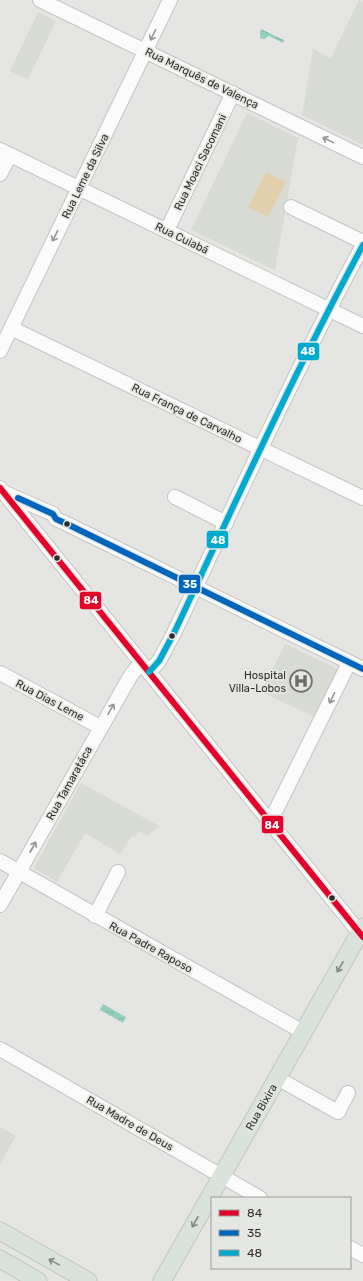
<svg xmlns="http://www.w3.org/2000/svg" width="363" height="1281" font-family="Rubik,sans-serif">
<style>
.built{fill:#d7dbd3}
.green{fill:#e1cfab}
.water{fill:url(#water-ripples)}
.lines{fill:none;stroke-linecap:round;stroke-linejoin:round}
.minor-casing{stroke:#c4c4c2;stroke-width:16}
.major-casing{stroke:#c3c4c2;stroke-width:19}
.minor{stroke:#fbfbfb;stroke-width:14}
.major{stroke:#d9e3dc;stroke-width:17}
.bus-1-casing{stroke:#e5e7e2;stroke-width:9}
.bus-2-casing{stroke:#e5e7e2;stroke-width:9}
.bus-3-casing{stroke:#e5e7e2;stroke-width:9}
.bus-1{stroke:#e4002b;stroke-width:6}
.bus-2{stroke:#0065bd;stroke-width:6}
.bus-3{stroke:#00a9ce;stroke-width:6}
.oneway{stroke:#949493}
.oneway2{stroke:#828884}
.bus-dot{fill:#2c2d2b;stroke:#e5e7e2;stroke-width:1.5}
.labels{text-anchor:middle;stroke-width:3.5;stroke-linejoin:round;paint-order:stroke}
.street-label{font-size:11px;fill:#2c2d2b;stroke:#e5e7e2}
.poi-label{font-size:11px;fill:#2c2d2b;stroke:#e5e7e2;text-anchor:end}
.line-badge{stroke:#e5e7e2;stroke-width:1.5}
.badge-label{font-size:11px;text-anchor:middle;font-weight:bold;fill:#fff}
</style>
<defs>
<pattern id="water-ripples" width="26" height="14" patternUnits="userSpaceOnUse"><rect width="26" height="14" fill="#93d0bc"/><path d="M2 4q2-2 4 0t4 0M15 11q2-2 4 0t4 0" fill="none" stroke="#7fb3a2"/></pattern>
</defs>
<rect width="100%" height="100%" fill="#e5e6e3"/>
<g class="built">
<path d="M359 0 363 2V145L302 115 313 49 331 58Z"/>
<path d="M38 12 56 21 28 79 10 71Z"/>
<path d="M247 113 298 138 275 270 191 230Z"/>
<path d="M285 644 340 670 317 718 261 692Z"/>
<path d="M81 783 159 826 147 836 138 831 135 837 132 836 120 854 85 833 57 882 35 869V866Z"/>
<path d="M0 1127 16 1136 0 1164Z"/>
</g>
<path class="green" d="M266 172 286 182 268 217 248 207Z"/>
<g class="water">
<path d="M261 29 284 40 283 43 269 36 264 39 260 38V32Z"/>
<path d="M103 1004 126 1017 123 1023 100 1010Z"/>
</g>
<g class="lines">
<g class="minor-casing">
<g id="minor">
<path d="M40 0 363 157"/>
<path d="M0 150 363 326"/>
<path d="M0 174 10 155"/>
<path d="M291 207 363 242"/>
<path d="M167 230 233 93"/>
<path d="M11 328 363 498"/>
<path d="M0 351 170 0"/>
<path d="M0 488 363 937"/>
<path d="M5 493 53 514 56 519 67 524 363 669"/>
<path d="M175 497 226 523"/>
<path d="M149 672 159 661 174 633C235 503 295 371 363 245"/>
<path d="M0 673 100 727"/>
<path d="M270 822 349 663"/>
<path d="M0 861 303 1032"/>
<path d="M0 905 131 675 141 663"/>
<path d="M95 916 118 872"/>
<path d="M0 1049 260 1198"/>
<path d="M277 1078 338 1112 348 1093"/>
<path d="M350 1248 363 1255"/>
</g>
</g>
<g class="major-casing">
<g id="major">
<path d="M0 1231 88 1281"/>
<path d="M0 1259 38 1281"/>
<path d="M162 1281 363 927"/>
</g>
</g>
<use href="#minor" class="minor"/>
<use href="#major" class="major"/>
<g class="bus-1-casing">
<path id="bus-1" d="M0 488 363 937"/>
</g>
<g class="bus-2-casing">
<path id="bus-2" d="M18 498 53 514 56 519 67 524 363 669"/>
</g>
<g class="bus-3-casing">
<path id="bus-3" d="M149 672 159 661 174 633C235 503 295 371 363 245"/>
</g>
<use href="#bus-1" class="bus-1"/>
<use href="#bus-2" class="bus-2"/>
<use href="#bus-3" class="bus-3"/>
</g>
<defs><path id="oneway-shaft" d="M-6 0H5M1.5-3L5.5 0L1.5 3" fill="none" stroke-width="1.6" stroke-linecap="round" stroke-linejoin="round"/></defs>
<g class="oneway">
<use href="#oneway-shaft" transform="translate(153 35) rotate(116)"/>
<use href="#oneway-shaft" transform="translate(328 140) rotate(-154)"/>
<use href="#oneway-shaft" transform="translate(55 236) rotate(117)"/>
<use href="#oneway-shaft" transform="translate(332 698) rotate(116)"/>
<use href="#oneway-shaft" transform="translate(111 709) rotate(-60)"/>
<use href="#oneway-shaft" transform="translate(33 847) rotate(-61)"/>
</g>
<g class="oneway2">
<use href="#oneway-shaft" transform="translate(340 967) rotate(120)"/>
<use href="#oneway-shaft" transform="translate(195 1222) rotate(119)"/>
<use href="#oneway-shaft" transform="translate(54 1262) rotate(-151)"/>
</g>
<defs>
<g id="hospital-ring" transform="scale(1.15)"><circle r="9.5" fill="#e5e7e2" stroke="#6d6e6b" stroke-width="1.5"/><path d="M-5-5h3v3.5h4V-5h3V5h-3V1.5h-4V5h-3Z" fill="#6d6e6b"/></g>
</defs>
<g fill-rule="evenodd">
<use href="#hospital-ring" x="301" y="681"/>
</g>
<g class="bus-dot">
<circle cx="67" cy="524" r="3.5"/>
<circle cx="57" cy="558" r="3.5"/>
<circle cx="172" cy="636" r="3.5"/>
<circle cx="332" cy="898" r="3.5"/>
</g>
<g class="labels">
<g class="street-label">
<text transform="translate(202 78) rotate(26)" y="4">Rua Marquês de Valença</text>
<text transform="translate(200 162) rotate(-64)" y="4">Rua Moaci Sacomani</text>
<text transform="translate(85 176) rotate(-64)" y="4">Rua Leme da Silva</text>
<text transform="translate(182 238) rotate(26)" y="4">Rua Cuiabá</text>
<text transform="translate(187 413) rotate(26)" y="4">Rua França de Carvalho</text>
<text transform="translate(50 700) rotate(28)" y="4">Rua Dias Leme</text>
<text transform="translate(69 783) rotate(-61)" y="4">Rua Tamaratáca</text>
<text transform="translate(151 947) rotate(29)" y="4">Rua Padre Raposo</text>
<text transform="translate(261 1107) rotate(-60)" y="4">Rua Bixira</text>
<text transform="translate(130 1123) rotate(30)" y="4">Rua Madre de Deus</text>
</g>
<g class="poi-label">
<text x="286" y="679">Hospital<tspan x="286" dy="13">Villa-Lobos</tspan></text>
</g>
</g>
<g class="line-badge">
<rect x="297" y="342" width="23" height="19" rx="4" fill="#00a9ce"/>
<rect x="206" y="530" width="23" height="19" rx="4" fill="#00a9ce"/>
<rect x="178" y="574" width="23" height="20" rx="4" fill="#0065bd"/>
<rect x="79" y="591" width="23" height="19" rx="4" fill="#e4002b"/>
<rect x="261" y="815" width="23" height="19" rx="4" fill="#e4002b"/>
</g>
<g class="badge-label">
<text x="308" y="355">48</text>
<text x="218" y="544">48</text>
<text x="190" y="588">35</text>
<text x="91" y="604">84</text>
<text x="272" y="829">84</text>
</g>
<rect x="211" y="1197" width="140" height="72" fill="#e5e7e2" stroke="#9b9d99"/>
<rect x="219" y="1210" width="20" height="6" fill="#e4002b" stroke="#9b9d99"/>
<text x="247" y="1217" font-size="12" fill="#2c2d2b">84</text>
<rect x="219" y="1230" width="20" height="6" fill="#0065bd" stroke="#9b9d99"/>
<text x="247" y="1237" font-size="12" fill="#2c2d2b">35</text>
<rect x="219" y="1250" width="20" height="6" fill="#00a9ce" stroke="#9b9d99"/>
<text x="247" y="1257" font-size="12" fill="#2c2d2b">48</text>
</svg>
